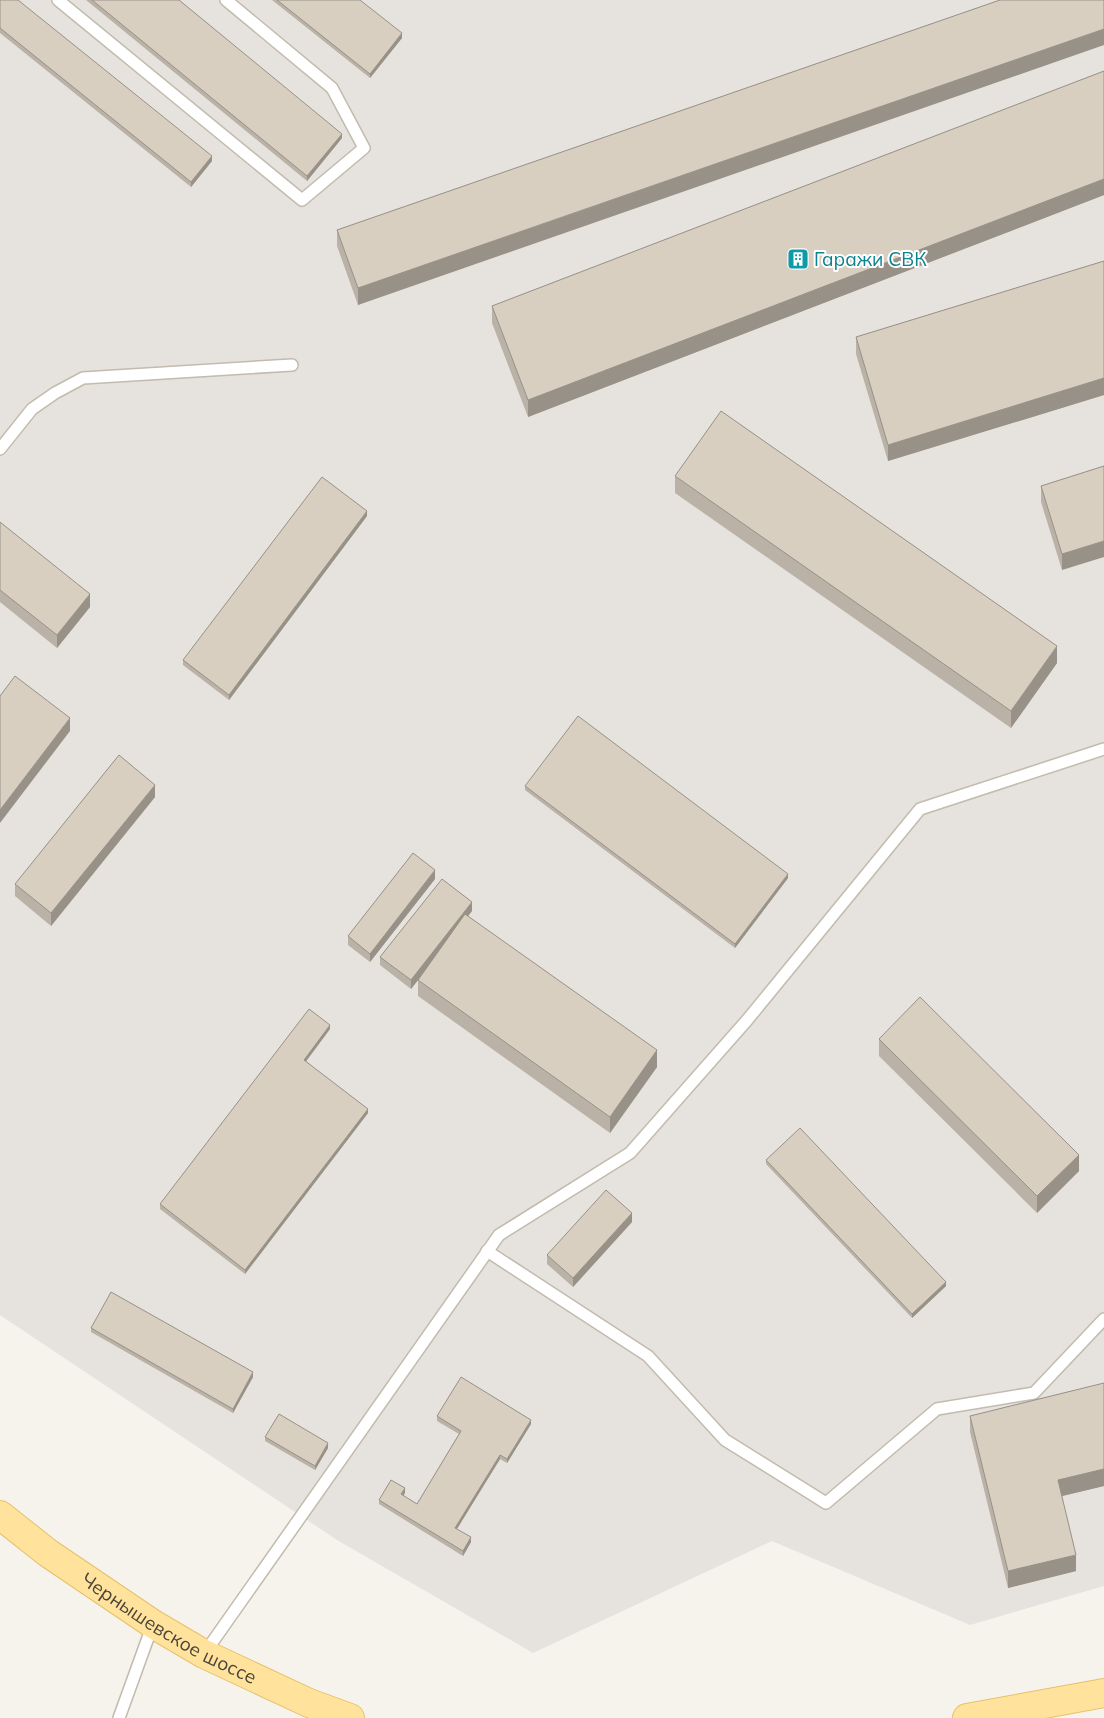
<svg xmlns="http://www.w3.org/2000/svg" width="1104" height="1718" font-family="Mulish,sans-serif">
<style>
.industrial{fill:#e6e2dd}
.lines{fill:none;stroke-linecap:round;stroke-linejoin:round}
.service-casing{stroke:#c2bbae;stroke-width:14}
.primary-casing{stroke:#e6c16a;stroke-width:30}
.service{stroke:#fff;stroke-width:11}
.primary{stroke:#ffe39c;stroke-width:28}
.wall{fill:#bab2a6}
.shaded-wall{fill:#979187}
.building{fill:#d8cfc1;stroke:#979187}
.labels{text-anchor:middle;stroke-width:4;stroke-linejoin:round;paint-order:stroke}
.culture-label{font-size:19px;fill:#0d838f;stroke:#fff;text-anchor:start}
.street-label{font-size:19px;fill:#4b4439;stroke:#fff}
</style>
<rect width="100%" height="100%" fill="#f6f3ec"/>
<path class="industrial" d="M0 0H1104V1586L970 1625 772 1541 533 1653 337 1540 0 1315Z"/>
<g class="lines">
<g class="service-casing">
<g id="service">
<path d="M58 0 302 200 364 148 332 88 226 0"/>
<path d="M0 449 32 409 55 393 83 378 292 365"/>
<path d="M487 1251 648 1356 725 1440 826 1503 937 1409 1034 1393 1104 1319"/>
<path d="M204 1654 499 1235 630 1153 748 1019 920 809 1104 749"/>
<path d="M119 1718 153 1624"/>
</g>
</g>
<g class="primary-casing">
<g id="primary">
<path id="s1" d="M0 1515 48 1553 153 1624 204 1654 309 1703 350 1718"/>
<path d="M967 1718 1104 1693"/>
</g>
</g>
<use href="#service" class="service"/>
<use href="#primary" class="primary"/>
</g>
<g class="wall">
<path d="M0 0 212 161 191 187 0 33Z"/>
<path d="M86 0H179L342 138 307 181Z"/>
<path d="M272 0H360L402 38 370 78Z"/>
<path d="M1000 0 358 305 337 246V230Z"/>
<path d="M1104 71V195L528 417 492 323V306Z"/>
<path d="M1104 261V395L888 461 856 354V337Z"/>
<path d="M1104 466 1062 570 1041 502V486Z"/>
<path d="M675 476 1057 663 1011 728 675 493Z"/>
<path d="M367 516 229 700 183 665V660Z"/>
<path d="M0 522 90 607 57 648 0 602Z"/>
<path d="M525 786 788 878 735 948 525 790Z"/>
<path d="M155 797 51 926 15 896V884Z"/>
<path d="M435 879 370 962 348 945V936Z"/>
<path d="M472 911 468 916 657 1067 610 1133 418 996V980L411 989 380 965V957Z"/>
<path d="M330 1029 306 1061 368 1113 245 1274 160 1209V1204Z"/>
<path d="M879 1039 1079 1171 1037 1213 879 1056Z"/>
<path d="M766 1160 946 1286 912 1318 766 1164Z"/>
<path d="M632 1222 573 1287 547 1264V1255Z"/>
<path d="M91 1328 253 1377 233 1413 91 1332Z"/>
<path d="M1104 1383V1486L1062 1496 1076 1571 1008 1588 970 1432V1416Z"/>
<path d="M437 1416 531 1424 507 1463 500 1459 457 1529 471 1542 463 1556 379 1504V1500L405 1493 403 1495 417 1504 459 1434 437 1421Z"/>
<path d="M265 1437 328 1448 315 1470 265 1441Z"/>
</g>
<g class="shaded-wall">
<path d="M1104 29V45L358 305V288Z"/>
<path d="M402 33V38L370 78V74Z"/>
<path d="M342 134V138L307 181V176Z"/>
<path d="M212 156V161L191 187V182Z"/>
<path d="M1104 179V195L528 417V400Z"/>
<path d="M1104 378V395L888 461V445Z"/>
<path d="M367 511V516L229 700V695Z"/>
<path d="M1104 541V557L1062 570V554Z"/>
<path d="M90 594V607L57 648V635Z"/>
<path d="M1057 646V663L1011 728V711Z"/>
<path d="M70 718V731L0 823V810Z"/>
<path d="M155 785V797L51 926V913Z"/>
<path d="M435 870V879L370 962V954Z"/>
<path d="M788 874V878L735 948V944Z"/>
<path d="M472 902V911L411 989V980Z"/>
<path d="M330 1025V1029L304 1064V1060Z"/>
<path d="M657 1050V1067L610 1133V1117Z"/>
<path d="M368 1109V1113L245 1274V1270Z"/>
<path d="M1079 1155V1171L1037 1213V1196Z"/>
<path d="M632 1213V1222L573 1287V1278Z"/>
<path d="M946 1282V1286L912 1318V1314Z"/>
<path d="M253 1372V1377L233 1413V1409Z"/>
<path d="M531 1420V1424L507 1463V1459Z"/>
<path d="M328 1443V1448L315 1470V1466Z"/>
<path d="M500 1455V1459L455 1532V1528Z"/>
<path d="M1104 1469V1486L1058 1497V1480Z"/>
<path d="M405 1488V1493L401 1499V1494Z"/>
<path d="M471 1537V1542L463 1556V1551Z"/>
<path d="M1076 1555V1571L1008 1588V1571Z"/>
</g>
<g class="building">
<path d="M0 0H18L212 156 191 182 0 28Z"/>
<path d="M92 0H179L342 134 307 176Z"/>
<path d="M277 0H360L402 33 370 74Z"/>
<path d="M1000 0H1104V29L358 288 337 230Z"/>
<path d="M1104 71V179L528 400 492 306Z"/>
<path d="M1104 261V378L888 445 856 337Z"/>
<path d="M721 411 1057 646 1011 711 675 476Z"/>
<path d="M1104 466V541L1062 554 1041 486Z"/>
<path d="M322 477 367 511 229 695 183 660Z"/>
<path d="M0 522 90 594 57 635 0 590Z"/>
<path d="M15 676 70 718 0 810V696Z"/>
<path d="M578 716 788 874 735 944 525 786Z"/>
<path d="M119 755 155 785 51 913 15 884Z"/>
<path d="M413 853 435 870 370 954 348 936Z"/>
<path d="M442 879 472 902 411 980 380 957Z"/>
<path d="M465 914 657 1050 610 1117 418 980Z"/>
<path d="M920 997 1079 1155 1037 1196 879 1039Z"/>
<path d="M309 1009 330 1025 304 1060 368 1109 245 1270 160 1204Z"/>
<path d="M800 1128 946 1282 912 1314 766 1160Z"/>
<path d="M606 1190 632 1213 573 1278 547 1255Z"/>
<path d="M111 1292 253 1372 233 1409 91 1328Z"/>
<path d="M461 1377 531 1420 507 1459 500 1455 455 1528 471 1537 463 1551 379 1500 391 1480 405 1488 401 1494 417 1504 461 1431 437 1416Z"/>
<path d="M1104 1383V1469L1058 1480 1076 1555 1008 1571 970 1416Z"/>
<path d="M279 1414 328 1443 315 1466 265 1437Z"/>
</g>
<defs>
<g id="building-square" transform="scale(1.125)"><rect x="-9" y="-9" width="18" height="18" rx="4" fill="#0f9aa8" stroke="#fff"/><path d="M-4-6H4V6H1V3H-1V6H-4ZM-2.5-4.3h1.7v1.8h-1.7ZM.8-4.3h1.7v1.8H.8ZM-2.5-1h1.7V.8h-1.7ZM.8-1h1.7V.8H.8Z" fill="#fff"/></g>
</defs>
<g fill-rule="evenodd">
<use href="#building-square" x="798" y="259"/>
</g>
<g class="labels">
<g class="culture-label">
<text x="814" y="266">Гаражи СВК</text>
</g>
<g class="street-label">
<text dy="7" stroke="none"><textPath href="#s1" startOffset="204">Чернышевское шоссе</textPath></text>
</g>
</g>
</svg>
